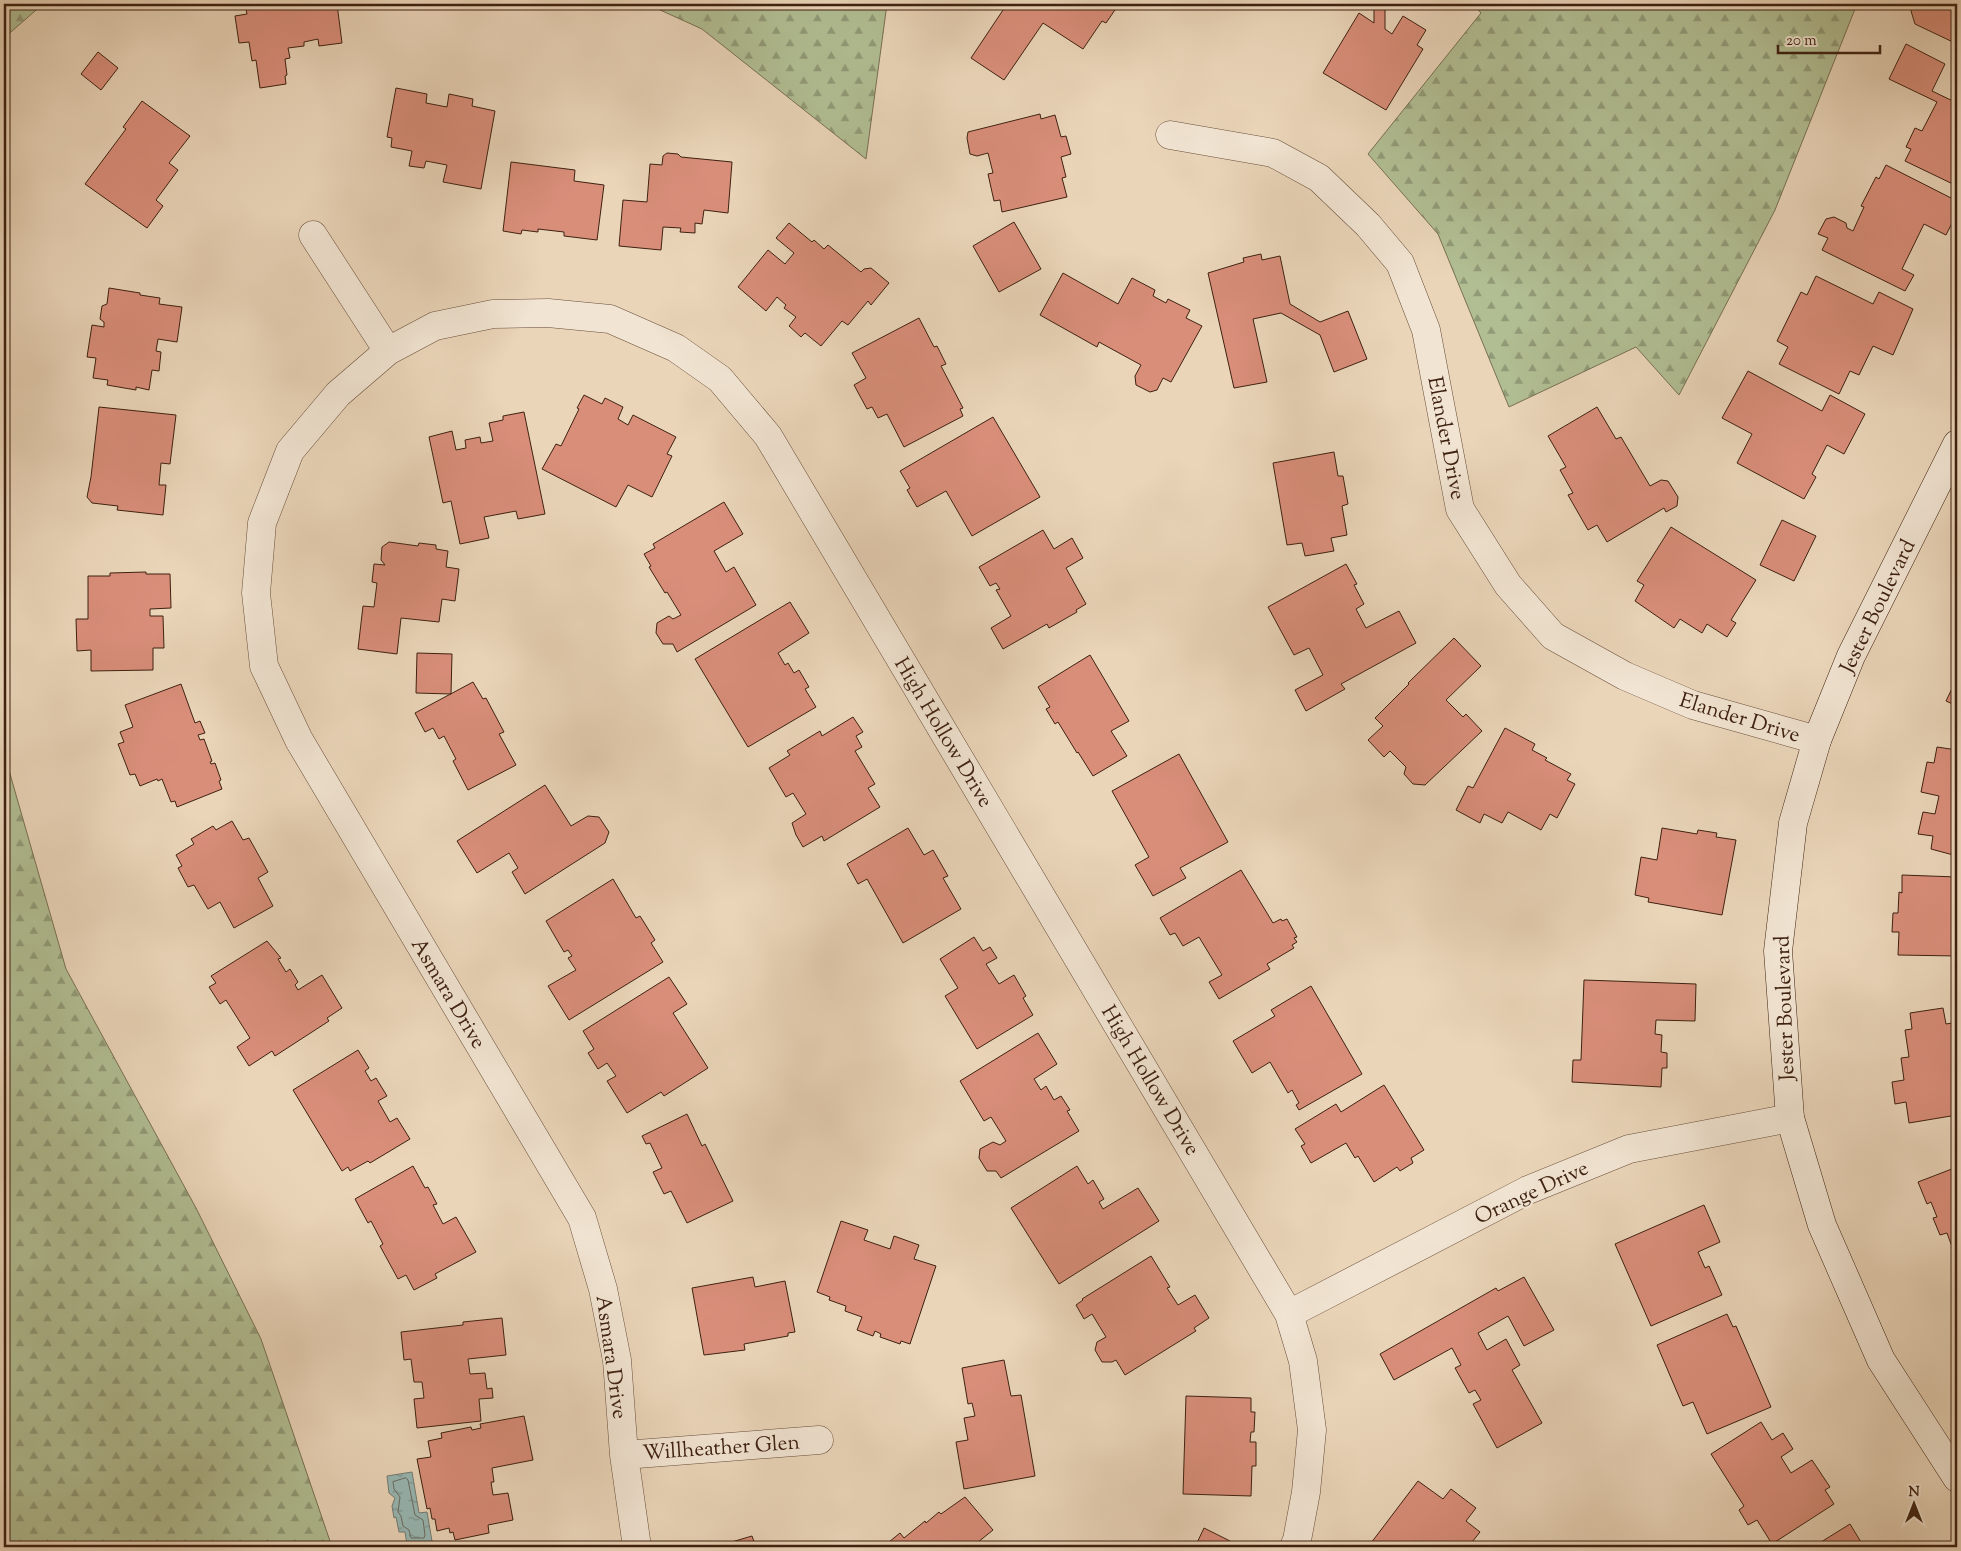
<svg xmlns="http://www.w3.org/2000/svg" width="1961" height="1551" font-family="'Sorts Mill Goudy',serif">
  <defs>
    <pattern id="forest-firs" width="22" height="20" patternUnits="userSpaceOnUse" patternTransform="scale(1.25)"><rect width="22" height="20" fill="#b1be93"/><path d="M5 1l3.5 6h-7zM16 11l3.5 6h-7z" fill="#919a77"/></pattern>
    <pattern id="water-ripples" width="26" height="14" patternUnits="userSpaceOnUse" patternTransform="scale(1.25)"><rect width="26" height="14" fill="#98b8b4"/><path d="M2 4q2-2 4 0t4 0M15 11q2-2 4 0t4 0" fill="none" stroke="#7d9591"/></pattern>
  </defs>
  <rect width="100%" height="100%" fill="#ead5b9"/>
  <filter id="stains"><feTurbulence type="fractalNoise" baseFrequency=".004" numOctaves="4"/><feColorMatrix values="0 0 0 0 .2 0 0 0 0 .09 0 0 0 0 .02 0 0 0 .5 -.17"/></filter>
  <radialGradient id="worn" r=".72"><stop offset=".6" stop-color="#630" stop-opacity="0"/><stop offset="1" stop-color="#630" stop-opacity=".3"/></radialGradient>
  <path fill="url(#forest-firs)" stroke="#787052" d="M4,4H43L4,38Z
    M647,4H887L866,159L702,29Z
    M1473,4H1857L1775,210L1679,395L1636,347L1509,407L1438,234L1368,154L1481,13Z
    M4,753L66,969L196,1208L261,1339L332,1547H4Z"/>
  <path fill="url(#water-ripples)" stroke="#747c72" d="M412,1472L419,1513L427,1512L432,1541L407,1545L405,1532H399L396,1517L394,1518L392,1506L395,1498L389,1493L387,1476Z"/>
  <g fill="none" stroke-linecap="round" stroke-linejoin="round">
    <path stroke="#6b6c62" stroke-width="1" d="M406,1478L408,1480L415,1515L423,1520L425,1535L424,1538H411L409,1530L403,1526L401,1516L398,1512L400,1497L394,1489L393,1482Z"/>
  </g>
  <path fill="#d98e7a" stroke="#3e2110" d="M245,4H337L342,43L319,46L318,39L304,42V46L288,48L290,58L285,59L287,75L285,76L286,84L260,88L256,60L252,61L249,42L239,43L235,16L247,14Z
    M1007,4H1033L1040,8L1043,4H1119L1106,23L1102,21L1083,49L1043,23L1004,80L971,58Z
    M1374,4H1385V29L1392,34L1403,16L1426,30L1417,45L1423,49L1386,110L1323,73L1359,13L1374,23Z
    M1914,4H1957V44L1915,24L1911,11Z
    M1906,44L1945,64L1932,91L1957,103V186L1905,161L1911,149L1906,147L1915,128L1922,131L1937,102L1889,79Z
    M98,52L118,68L101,90L81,74Z
    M396,88L427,94L426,103L447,107L449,94L473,99L472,106L495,111L481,189L443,182L447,165L426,161L424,168L409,166L412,151L391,147L392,138L387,137Z
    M142,101L190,136L169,163L178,170L156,200L163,206L147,228L85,184L126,129L123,127Z
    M1040,114L1041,119L1055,115L1061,137L1066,136L1071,154L1061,157L1066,177L1062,178L1067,197L1002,212L1000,200L994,201L988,174L993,173L988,153L977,156L970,154L967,138L968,132Z
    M667,153L678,154L681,157L732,162L728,213L704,210L702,224L695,223V233L680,232L681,228L663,227L661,250L619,246L623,200L647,202L650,164L662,165L663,156Z
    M511,162L575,170L574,181L604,185L597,240L564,236V232L538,229V232L522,230L521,234L503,231Z
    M1886,165L1957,201V213L1946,235L1924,224L1902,269L1914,275L1905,291L1822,250L1828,238L1818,234L1826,219L1834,217L1846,223L1847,228L1853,231L1864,207L1861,206L1876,177L1879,179Z
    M1014,222L1041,269L999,292L973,246Z
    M789,223L812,242L814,240L824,249L828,245L861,272L864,269L871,268L889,283L871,305L868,301L848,325L842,321L821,346L805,333L801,337L789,326L796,317L784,308L786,305L777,297L766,311L738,287L768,250L785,264L794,253L776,238Z
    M1261,254L1262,260L1280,256L1290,304L1320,322L1348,311L1367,359L1334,372L1320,335L1281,313L1253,319L1267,382L1234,388L1208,273L1244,262L1243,258Z
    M1063,273L1118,304L1132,278L1155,290L1153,296L1166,303L1168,299L1190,310L1186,318L1202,326L1171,382L1163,378L1157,390L1150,392L1136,385L1135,376L1141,365L1099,342L1097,347L1040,315Z
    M1816,276L1873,304L1879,292L1913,309L1893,355L1873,346L1859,375L1850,371L1839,394L1779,364L1788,347L1777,341L1801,292L1807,295Z
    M109,288L140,293V295L160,298L159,304L182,307L177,342L158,339L156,351L161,352L159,371L152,370L149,390L136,387V390L107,385L108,380L93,378L96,358L87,357L92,325L104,327V322L100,319L102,306L107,304Z
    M919,318L934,347L937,346L946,364L941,366L963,408L960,409L963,416L904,447L887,414L878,418L872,407L867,409L854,385L866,378L852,353Z
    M1748,371L1822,411L1830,395L1865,414L1844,454L1827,445L1812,474L1816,477L1804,499L1737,463L1752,434L1722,418Z
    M584,395L602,404L605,398L623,407L618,419L628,425L633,415L676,437L667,454L672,456L652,497L628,485L616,507L542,469L556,444L561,446L579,409L577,408Z
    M99,407L176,415L170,464L161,463L159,485H166L163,515L117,510L118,506L92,503L87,497L91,477Z
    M1597,407L1616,439L1621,437L1650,486L1661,480L1668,481L1678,497L1677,506L1666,512L1664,508L1607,542L1597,525L1588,530L1568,495L1573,493L1560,470L1566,467L1548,436Z
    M524,412L545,514L518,519L516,511L484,517L489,538L460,544L451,501L443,503L429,437L452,431L456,450L466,448L465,440L480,437L481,443L493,441L489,423L503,420V416Z
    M993,417L1040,497L972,536L946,491L917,507L907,490L910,488L900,471Z
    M1334,452L1338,476H1343L1348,504L1342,506L1347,535L1331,538L1334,551L1305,556L1302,543L1287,545L1273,463Z
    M724,502L743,534L714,551L726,572L734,567L756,605L677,652L673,644H663L656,633L657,623L669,616L673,619L681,615L667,592L665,593L649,567L651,566L644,554L655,548L653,544Z
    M1782,520L1816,536L1794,581L1760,565Z
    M1671,527L1756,580L1731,620L1736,623L1727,637L1707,624L1702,633L1680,619L1674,628L1635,601L1644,585L1637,581Z
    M1043,530L1054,549L1072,538L1083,558L1066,568L1086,604L1076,610L1077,612L1049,628L1047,624L1003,649L991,628L1011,616L996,590L1000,589L996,583L990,586L979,567Z
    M389,542L418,546L419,543L436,545V549L448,551L446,567L459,569L455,601L442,599L439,622L401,618L397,654L358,649L363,606L374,607L377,583L372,582L374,564L385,565L381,560L382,547Z
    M1346,564L1357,584L1354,585L1364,604L1356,609L1366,628L1399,611L1416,643L1341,684L1345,689L1306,711L1295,690L1323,675L1309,648L1294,655L1268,607Z
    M146,572V574H170L171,608L150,609V616H163L164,648H153V670L91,671V650L77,651L76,619H88V576H110V573Z
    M790,602L809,633L778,653L785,665L788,663L794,673L799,670L809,687L805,689L816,707L748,747L695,659Z
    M1454,638L1481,666L1446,700L1463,717L1466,714L1482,731L1425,785L1413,784L1404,774L1406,767L1390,751L1384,757L1368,740L1383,726L1375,718L1409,684L1408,683Z
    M417,653L452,654L451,694L416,693Z
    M1090,655L1129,721L1111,731L1127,756L1093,776L1078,752L1077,753L1058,722L1055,724L1046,709L1050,707L1038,687Z
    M1957,678V706L1946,701Z
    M473,682L483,699L486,698L504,732L499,734L516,765L468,790L453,761L456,759L444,736L439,739L433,728L425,732L415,713Z
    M181,684L195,723L200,721L205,733L198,735L200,740L204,739L212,761L210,762L211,764L215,763L221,780L219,781L222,789L177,807L175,801L171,802L162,779L158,781L157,779L140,786L135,774L130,775L118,744L124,742L120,732L133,727L125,705Z
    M853,717L863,732L856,736L862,747L855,751L875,784L868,788L880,807L824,841L822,836L803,847L796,835L792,823L806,814L793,793L786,797L769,768L790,755L787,751L820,731L822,736Z
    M1505,728L1535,744L1532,750L1547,758L1545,760L1571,774L1567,780L1575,784L1557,818L1550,814L1541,830L1508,812L1502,823L1484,814L1480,823L1456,810L1468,786L1473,788Z
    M1937,747L1957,750V856L1931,849L1933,836L1918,834L1923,812L1935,814L1939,796L1921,792L1927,762L1934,763Z
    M1179,754L1228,842L1180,868L1186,878L1153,896L1135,865L1149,857L1112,791Z
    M545,785L571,826L588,816L599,817L609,832L605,843L525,894L512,872L518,868L509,853L477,873L457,841Z
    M232,821L243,840L249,838L268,872L258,878L273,906L234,928L220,902L208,909L194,885L188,887L178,868L182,866L176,855L194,844L191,839L213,826L216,830Z
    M908,828L924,855L933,850L948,876L943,878L961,909L903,943L867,879L858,884L847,864Z
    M1662,828L1697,834L1698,830L1717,833L1716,837L1736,840L1722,915L1648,902L1649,898L1635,895L1641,857L1657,860Z
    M1241,870L1273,923L1281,919L1282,921L1287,919L1297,937L1294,938L1297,942L1292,945L1294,948L1267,964L1270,969L1219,999L1209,982L1222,975L1199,937L1183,946L1175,933L1170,935L1160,918Z
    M1902,875L1957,877V956L1898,955L1899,932H1892L1893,913H1898L1899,892L1902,893Z
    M613,879L636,918L640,916L655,940L651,943L663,962L569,1020L548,986L576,970L568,958L572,956L568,950L564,952L546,921Z
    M974,937L983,951L990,947L997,958L986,964L999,984L1014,975L1026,996L1023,998L1033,1015L977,1049L945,996L958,988L940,959Z
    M267,941L281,958L278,959L286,972L290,969L298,982L295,985L298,990L322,975L342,1008L327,1018L329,1021L275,1056L272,1051L249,1066L237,1047L250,1038L226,1000L220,1004L209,987L216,983L211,976Z
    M669,977L687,1004L673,1013L708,1068L664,1096L661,1092L627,1113L607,1081L616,1076L607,1063L598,1069L588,1053L594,1049L583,1031Z
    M1584,980L1696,984L1695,1021L1656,1020L1655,1034L1662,1035L1661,1052L1667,1053V1068H1662L1661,1087L1572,1082L1573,1060H1581Z
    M1311,986L1362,1074L1299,1110L1296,1105L1299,1103L1292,1090L1288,1093L1270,1062L1252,1073L1233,1041L1275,1016L1271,1010Z
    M1943,1008L1946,1024L1952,1023L1957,1050V1078L1953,1079L1957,1115L1909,1123L1906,1102L1895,1104L1892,1082L1904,1080L1901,1058L1909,1057L1905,1030L1912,1029L1910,1013Z
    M1038,1033L1057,1064L1034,1079L1041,1090L1046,1086L1054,1100L1061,1096L1070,1110L1067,1111L1079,1131L1001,1178L996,1171H987L979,1158L980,1149L993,1142L1000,1145L1006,1141L991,1117L984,1121L960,1081Z
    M358,1050L369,1068L365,1071L371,1081L376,1078L387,1096L378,1101L390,1122L397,1118L410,1139L370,1163L368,1161L350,1171L348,1167L342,1171L293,1090Z
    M1384,1085L1424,1150L1411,1158L1413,1163L1400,1171L1397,1167L1374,1182L1358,1156L1355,1158L1346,1143L1311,1163L1301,1146L1305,1144L1295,1129L1336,1104L1341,1112Z
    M687,1114L702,1146L705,1144L733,1201L687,1223L671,1191L664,1194L653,1172L662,1168L650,1143L646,1144L642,1136Z
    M413,1166L425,1188L428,1187L437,1204L433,1205L443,1224L456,1217L476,1252L435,1274L437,1278L414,1290L406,1275L398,1279L380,1246L383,1244L371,1221L368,1223L355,1199Z
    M1077,1166L1088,1184L1093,1180L1104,1199L1099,1202L1103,1209L1138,1188L1159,1221L1059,1284L1011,1208Z
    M1957,1167V1254L1955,1255L1947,1233L1940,1235L1933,1218L1937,1217L1931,1202L1927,1204L1918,1182Z
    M1704,1205L1720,1242L1698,1252L1705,1268L1709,1266L1722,1295L1651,1326L1615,1244Z
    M841,1221L868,1230L864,1240L890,1249L894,1236L919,1245L914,1259L936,1266L910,1344L901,1341L900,1344L880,1337L881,1334L875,1331L873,1336L857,1330L862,1317L845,1311L846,1306L829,1300L830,1297L817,1292Z
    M1151,1256L1170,1287L1167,1288L1178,1305L1195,1295L1209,1318L1194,1328L1196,1331L1125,1375L1116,1360L1112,1362H1102L1095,1350L1097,1342L1106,1337L1092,1314L1084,1319L1076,1305L1083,1300L1082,1299Z
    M753,1277L755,1287L785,1281L795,1332L788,1333V1336L744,1344L745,1350L704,1355L692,1288Z
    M1524,1277L1554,1330L1524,1346L1508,1316L1478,1333L1487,1350L1506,1339L1520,1365L1512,1370L1542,1423L1497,1448L1473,1404L1481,1400L1475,1390L1469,1393L1455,1368L1461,1365L1452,1348L1394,1380L1380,1354L1496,1288L1498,1291Z
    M1727,1314L1733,1327L1736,1326L1771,1407L1707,1434L1693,1402L1683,1406L1657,1345Z
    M502,1318L506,1355L468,1359L470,1374L485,1373L487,1389L492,1388L493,1398L479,1399L481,1421L417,1428L414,1399L424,1398L422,1382H414L411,1359L404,1360L401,1332L463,1325V1322Z
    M1004,1360L1011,1396L1021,1395L1035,1476L964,1489L956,1442L968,1440L964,1418L975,1416L972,1403L968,1404L962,1368Z
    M1186,1396L1251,1398V1412H1255L1254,1432H1251L1250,1442H1256V1466H1252L1251,1496L1183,1494Z
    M524,1416L533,1460L492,1468L494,1482H491L493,1495L508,1493L513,1520L488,1525L489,1533L455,1540L453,1532L450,1533L449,1528L437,1531L435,1519H432L430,1508L427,1509L417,1459L431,1457L428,1441L442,1438L441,1433L471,1427L472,1430L481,1428L480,1424Z
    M1761,1422L1772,1440L1783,1433L1793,1449L1781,1457L1791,1473L1812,1460L1830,1487L1825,1490L1834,1504L1772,1544L1757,1520L1748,1525L1739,1510L1744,1506L1711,1454Z
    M1418,1481L1443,1499L1451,1489L1476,1508L1466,1521L1480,1532L1468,1547H1368Z
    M965,1497L993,1530L972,1547H889L892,1545L889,1542L900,1533L904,1538L925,1521L926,1523L939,1512L941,1514Z
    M1850,1524L1864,1547H1813Z
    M1204,1528L1230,1541L1226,1547H1195Z
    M752,1536L756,1547H718V1546Z"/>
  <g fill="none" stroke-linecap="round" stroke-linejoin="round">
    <defs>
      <path id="street" d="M1170,135L1273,153L1319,178L1368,225L1400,263L1426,330L1460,509L1508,585L1553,636L1625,676L1693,705L1817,740
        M313,235L388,351
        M1289,1314L1528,1190L1629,1149L1790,1118
        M624,1455L819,1440
        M637,1547L624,1455L617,1360L603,1289L582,1218L299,740L264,666L256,593L262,523L290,451L338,394L388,351L435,326L493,314L548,313L610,319L676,348L720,379L768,436L1289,1314L1303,1361L1312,1430L1306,1492L1297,1540L1294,1547"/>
      <path id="secondary" d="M1957,444L1851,656L1817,740L1793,823L1778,951L1790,1118L1822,1225L1881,1360L1957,1478"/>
    </defs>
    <use href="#street" stroke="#694e3a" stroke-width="29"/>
    <use href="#secondary" stroke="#3e2110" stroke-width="29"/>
    <use href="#street" stroke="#f1e4d2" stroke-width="28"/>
    <use href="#secondary" stroke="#f1e4d2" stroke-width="28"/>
  </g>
  <g text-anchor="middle" stroke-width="4.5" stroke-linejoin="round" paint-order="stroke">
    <g font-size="21" fill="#3e2110" stroke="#f1e4d2">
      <text transform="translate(1447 438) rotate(79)" y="7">Elander Drive</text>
      <text transform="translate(1877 606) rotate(-64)" y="7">Jester Boulevard</text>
      <text transform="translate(1740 717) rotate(17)" y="7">Elander Drive</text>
      <text transform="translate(944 732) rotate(59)" y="7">High Hollow Drive</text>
      <text transform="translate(449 993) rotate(59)" y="7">Asmara Drive</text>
      <text transform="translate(1784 1008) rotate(-92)" y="7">Jester Boulevard</text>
      <text transform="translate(1151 1080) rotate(59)" y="7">High Hollow Drive</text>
      <text transform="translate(1531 1192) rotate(-25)" y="7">Orange Drive</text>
      <text transform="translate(612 1357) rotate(82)" y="7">Asmara Drive</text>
      <text transform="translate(721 1447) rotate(-4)" y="7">Willheather Glen</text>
    </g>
  </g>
  <rect width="1961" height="1551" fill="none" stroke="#ead5b9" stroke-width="20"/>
  <rect x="5" y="5" width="1951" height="1541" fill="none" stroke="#3e2110" stroke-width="2.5"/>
  <rect x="10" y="10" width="1941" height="1531" fill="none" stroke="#3e2110"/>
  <g transform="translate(1914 1504)" stroke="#f1e4d2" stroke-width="4" paint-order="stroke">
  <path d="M0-4L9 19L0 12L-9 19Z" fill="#3e2110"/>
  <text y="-8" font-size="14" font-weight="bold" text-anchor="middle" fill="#3e2110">N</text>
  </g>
  <path d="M1778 45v8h102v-8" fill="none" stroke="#3e2110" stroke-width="2.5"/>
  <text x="1786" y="45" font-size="15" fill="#3e2110" stroke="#f1e4d2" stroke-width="4" paint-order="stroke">20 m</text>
  <rect width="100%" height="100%" filter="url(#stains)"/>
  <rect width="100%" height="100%" fill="url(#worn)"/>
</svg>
